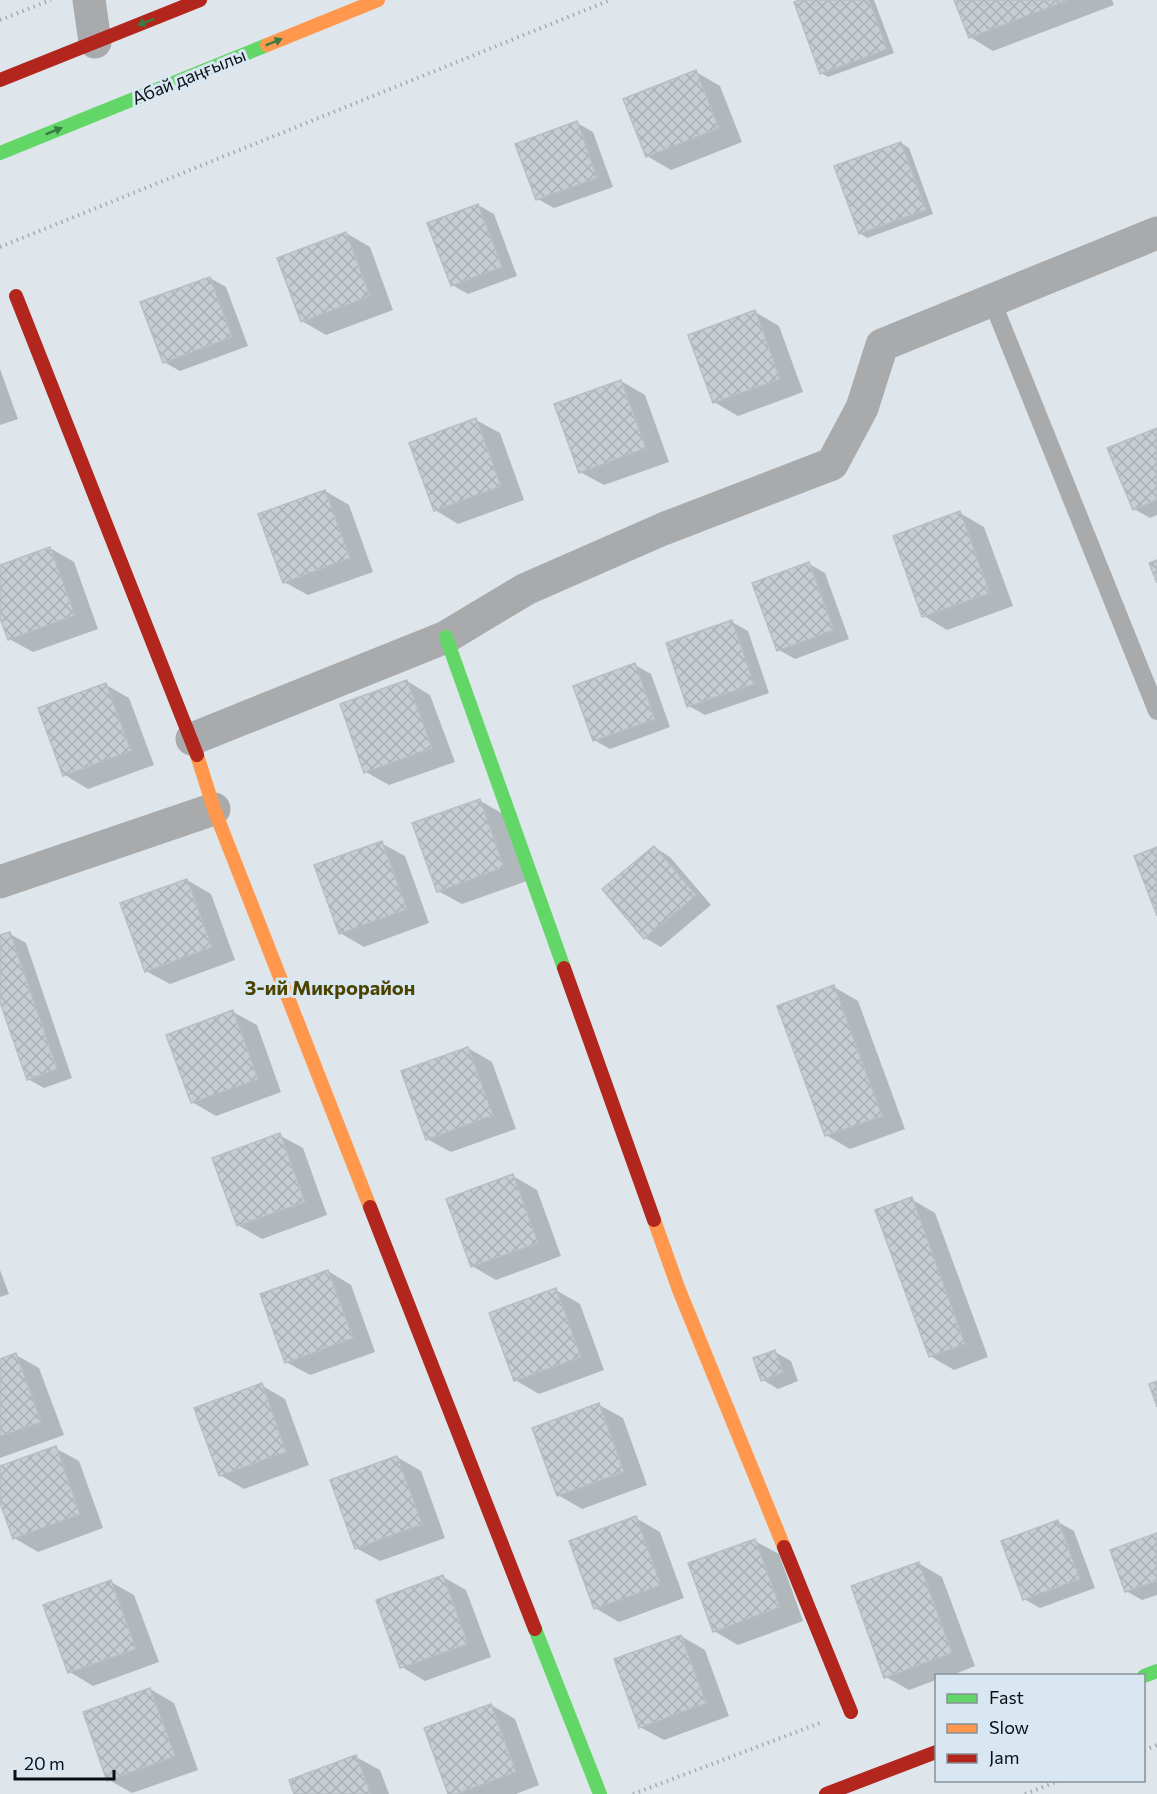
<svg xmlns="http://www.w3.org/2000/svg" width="1157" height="1794" font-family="Commissioner,sans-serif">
  <defs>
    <pattern id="building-cross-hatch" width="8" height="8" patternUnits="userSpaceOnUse" patternTransform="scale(1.5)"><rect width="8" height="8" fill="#c7ced3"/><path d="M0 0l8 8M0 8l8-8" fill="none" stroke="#aab0b4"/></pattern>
  </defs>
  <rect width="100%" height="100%" fill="#dee6ec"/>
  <path fill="#0003" d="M805,0H874L894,53L828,77L821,73Z
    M956,0H1112L1114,5L993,51L970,37Z
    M696,72L720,86L742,142L671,170L647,156Z
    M577,123L593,132L613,187L554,208L538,199Z
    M901,143L909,148L933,214L867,238L860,233Z
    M478,205L494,214L517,276L468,294L452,285Z
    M346,233L370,247L393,310L326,335L302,321Z
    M210,278L226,287L248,346L180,371L164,362Z
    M755,312L779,326L803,392L738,416L714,402Z
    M0,369L18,419L0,425Z
    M621,381L645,395L669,462L604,485L580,472Z
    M476,420L500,433L524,500L458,524L435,510Z
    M1157,430V515L1150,518L1134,509Z
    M325,491L349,505L373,572L308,595L284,582Z
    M960,513L984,527L1013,606L947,630L924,616Z
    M50,548L74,562L98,629L33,652L9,639L0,614V567Z
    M809,564L825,573L849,639L795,659L779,650Z
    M732,622L748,631L769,693L705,715L689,706Z
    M635,665L651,674L670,727L610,749L594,740Z
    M407,681L430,695L455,762L389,785L366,772Z
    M106,685L129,698L154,765L88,789L65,775Z
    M479,800L503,814L527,881L462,904L438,891Z
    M381,843L405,856L429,923L364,947L340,933Z
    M654,847L670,857L711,905L661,947L645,938Z
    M187,880L211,894L235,960L170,984L146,971Z
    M10,934L26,943L72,1078L44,1088L28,1079L0,997V937Z
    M834,987L858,1001L905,1129L850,1149L826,1135Z
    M233,1012L257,1025L281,1092L216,1116L192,1102Z
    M468,1048L492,1062L516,1129L451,1152L427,1139Z
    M279,1135L303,1148L327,1215L262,1239L238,1225Z
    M513,1176L537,1190L561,1256L496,1280L472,1266Z
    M911,1199L935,1213L988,1357L954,1370L930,1356Z
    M0,1270L9,1294L0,1297Z
    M328,1271L351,1285L375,1352L310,1375L286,1362Z
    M556,1290L580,1304L604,1370L539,1394L515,1380Z
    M775,1352L791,1361L798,1381L778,1389L763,1380Z
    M16,1355L39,1368L64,1435L0,1458V1360Z
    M261,1385L285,1399L309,1465L244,1489L220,1475Z
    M599,1405L623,1418L647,1485L582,1509L558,1495Z
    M55,1448L79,1461L103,1528L38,1552L14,1538L0,1499V1468Z
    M397,1457L421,1471L445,1538L380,1561L356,1548Z
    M636,1518L660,1532L684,1598L619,1622L595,1608Z
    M1058,1522L1074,1531L1095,1588L1040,1608L1024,1599Z
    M1157,1534V1595L1142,1600L1126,1591Z
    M755,1541L779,1554L803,1621L738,1645L714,1631Z
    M918,1563L942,1577L975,1666L950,1676H936V1680L909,1690L886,1677Z
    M443,1577L466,1590L491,1657L425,1681L402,1667Z
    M111,1582L134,1595L159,1662L93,1686L70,1672Z
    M681,1636L705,1650L729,1716L664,1740L640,1727Z
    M150,1689L174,1703L198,1770L132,1793L109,1780Z
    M491,1705L515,1719L539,1785L516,1794H450Z
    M356,1757L380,1770L389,1794H296Z"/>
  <path fill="url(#building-cross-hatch)" stroke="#b8bec3" stroke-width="1.5" d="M800,0H869L887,49L820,74L794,2Z
    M954,0H1068L969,38Z
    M696,70L719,128L646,157L623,99Z
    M577,121L597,178L536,200L515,144Z
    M901,142L926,210L859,234L834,166Z
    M478,204L502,267L451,286L427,223Z
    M346,232L370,296L301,322L277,258Z
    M210,277L232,337L163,363L140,302Z
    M755,310L780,379L713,403L688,335Z
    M621,380L646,448L579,473L554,404Z
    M476,418L501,486L434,511L409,443Z
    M1157,428V500L1133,510L1107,448Z
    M325,490L350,558L283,583L258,514Z
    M960,511L990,593L922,617L893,536Z
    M50,547L75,615L8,640L0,618V565Z
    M1157,560V583L1149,563Z
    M809,562L834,630L777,651L752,583Z
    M732,620L754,684L687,707L666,643Z
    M635,663L655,719L593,741L573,686Z
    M407,680L432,748L364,773L340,704Z
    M106,683L131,751L63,776L38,708Z
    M480,799L504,867L437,892L412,823Z
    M382,841L407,909L339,934L314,865Z
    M654,846L696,895L644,939L602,889Z
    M1157,847V916L1134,856Z
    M187,879L212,947L145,972L120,903Z
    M10,932L57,1069L27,1080L0,1002V935Z
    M834,985L882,1116L825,1136L777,1006Z
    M233,1010L258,1079L191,1103L166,1035Z
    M468,1047L493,1115L426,1140L401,1071Z
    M280,1133L305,1202L237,1226L212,1158Z
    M513,1174L538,1243L471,1267L446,1199Z
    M912,1197L965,1344L929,1357L875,1210Z
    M328,1270L353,1338L285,1363L260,1294Z
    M556,1288L581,1357L514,1381L489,1313Z
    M775,1350L783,1372L761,1381L753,1358Z
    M16,1353L41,1422L0,1436V1359Z
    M1157,1381V1407L1149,1384Z
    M262,1383L286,1452L219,1476L194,1408Z
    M599,1403L624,1472L557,1496L532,1428Z
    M56,1446L80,1514L13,1539L0,1503V1466Z
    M397,1456L422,1524L355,1549L330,1480Z
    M636,1516L661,1585L594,1609L569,1541Z
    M1058,1520L1080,1579L1023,1600L1001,1541Z
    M1157,1533V1581L1125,1592L1110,1550Z
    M755,1539L780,1607L713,1632L688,1563Z
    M919,1562L952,1653L884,1678L851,1586Z
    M443,1575L468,1644L400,1668L376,1600Z
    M111,1580L136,1649L68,1673L43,1605Z
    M681,1635L706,1703L639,1728L614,1659Z
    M150,1688L175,1756L107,1781L83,1712Z
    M491,1704L516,1772L456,1794H448L424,1728Z
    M356,1755L371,1794H294L289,1780Z"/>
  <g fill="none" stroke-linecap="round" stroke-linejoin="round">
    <path stroke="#a8abae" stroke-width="4" stroke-dasharray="1.5 4.5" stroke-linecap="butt" d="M0,20L51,0
      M0,247L610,0
      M1144,1750L1157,1745
      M633,1794L820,1723
      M1025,1794L1061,1780"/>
    <path stroke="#a8aaab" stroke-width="18" d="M992,301L1157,711"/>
    <path stroke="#a8aaab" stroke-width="33" d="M89,0L95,42
      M192,739L446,637L526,589L663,529L832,464L862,408L882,345L1157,233
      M0,882L214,809"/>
    <path stroke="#63d668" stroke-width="14" d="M0,153L267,45
      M446,637L564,968
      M535,1629L600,1794
      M1144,1676L1157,1671"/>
    <path stroke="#ff974d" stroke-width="14" d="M267,45L378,0
      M197,755L214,809L370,1207
      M654,1220L679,1290L784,1547"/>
    <path stroke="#b3261e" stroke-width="14" d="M0,80L200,0
      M16,296L197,755
      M564,968L654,1220
      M370,1207L535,1629
      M784,1547L851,1712
      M826,1794L936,1752"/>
  </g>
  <defs><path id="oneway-solid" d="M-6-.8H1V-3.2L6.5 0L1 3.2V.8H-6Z" transform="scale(1.5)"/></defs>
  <g fill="#3b7c42">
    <use href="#oneway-solid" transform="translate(146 22) rotate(158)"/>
    <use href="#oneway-solid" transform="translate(274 42) rotate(-22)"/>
    <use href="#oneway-solid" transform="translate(54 131) rotate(-22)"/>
  </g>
  <g text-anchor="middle" stroke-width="6" stroke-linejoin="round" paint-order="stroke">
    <g font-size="18" fill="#0a0f13" stroke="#d8e7f2">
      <text transform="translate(189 77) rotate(-22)" y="6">Абай даңғылы</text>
    </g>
    <g font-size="20" font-weight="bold" fill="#4c4300" stroke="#d8e7f2">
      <text x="330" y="995">3-ий Микрорайон</text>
    </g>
  </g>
  <rect x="935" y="1674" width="210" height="108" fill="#d8e7f2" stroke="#869199" stroke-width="1.5"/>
  <rect x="947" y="1694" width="30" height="9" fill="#63d668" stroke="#869199" stroke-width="1.5"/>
  <text x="989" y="1704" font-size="18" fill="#0a0f13">Fast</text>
  <rect x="947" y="1724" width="30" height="9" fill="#ff974d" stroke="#869199" stroke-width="1.5"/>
  <text x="989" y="1734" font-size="18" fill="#0a0f13">Slow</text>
  <rect x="947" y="1754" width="30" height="9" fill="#b3261e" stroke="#869199" stroke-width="1.5"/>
  <text x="989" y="1764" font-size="18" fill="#0a0f13">Jam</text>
  <path d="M15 1770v9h99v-9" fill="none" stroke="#0a0f13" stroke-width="3"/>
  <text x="24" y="1770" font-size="18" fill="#0a0f13" stroke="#d8e7f2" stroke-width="4.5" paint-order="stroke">20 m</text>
</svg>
